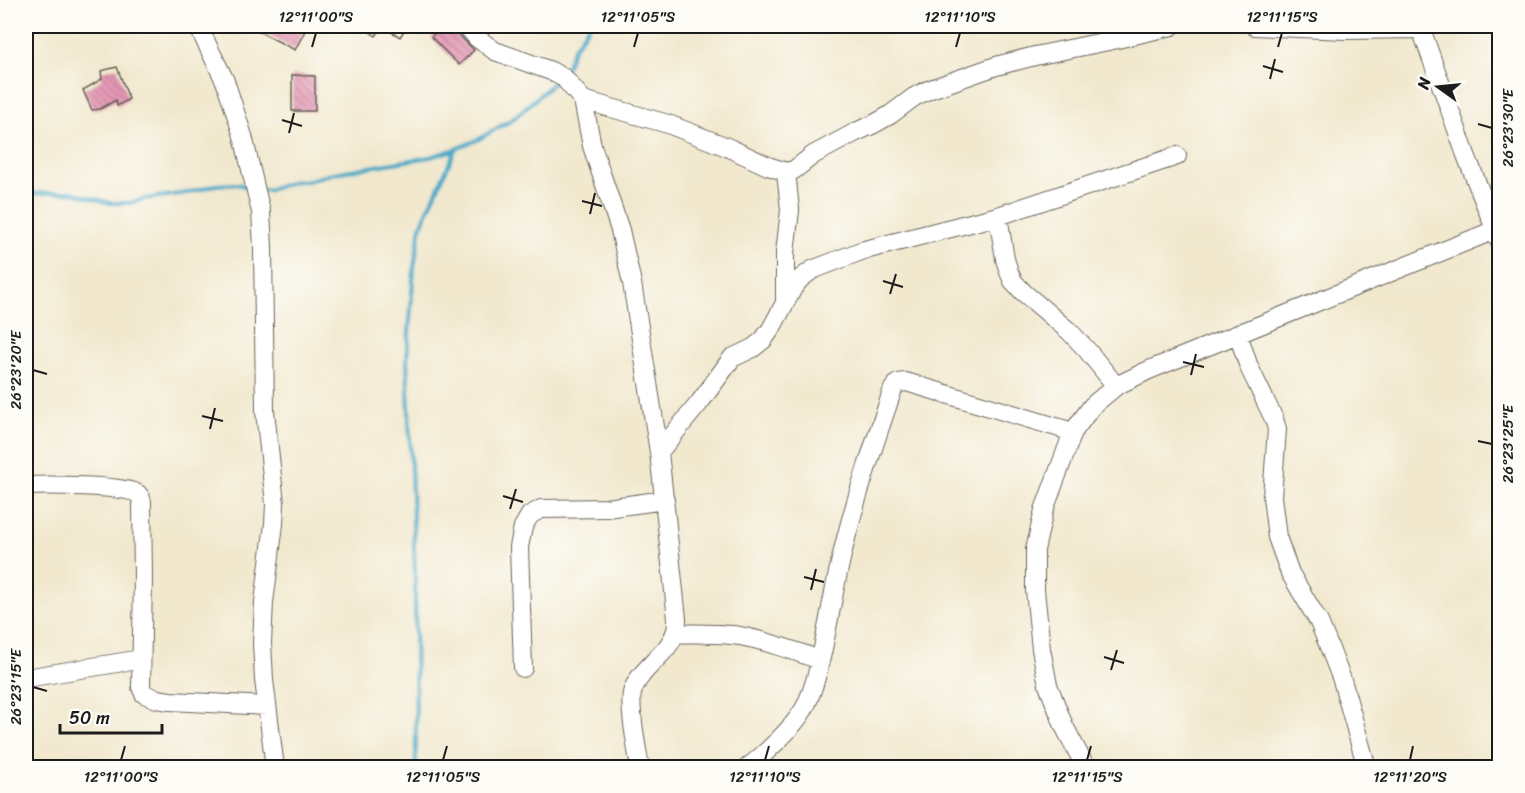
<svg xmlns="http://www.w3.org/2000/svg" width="1525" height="793" font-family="Sriracha,sans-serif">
  <defs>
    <pattern id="building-back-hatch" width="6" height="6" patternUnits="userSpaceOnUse" patternTransform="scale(1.5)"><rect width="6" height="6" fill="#e392b0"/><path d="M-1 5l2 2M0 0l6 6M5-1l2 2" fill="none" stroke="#b7768e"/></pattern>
  </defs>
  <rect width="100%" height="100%" fill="#fdfcf7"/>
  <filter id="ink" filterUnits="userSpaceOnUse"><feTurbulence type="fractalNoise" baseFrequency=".0167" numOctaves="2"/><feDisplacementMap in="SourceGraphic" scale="12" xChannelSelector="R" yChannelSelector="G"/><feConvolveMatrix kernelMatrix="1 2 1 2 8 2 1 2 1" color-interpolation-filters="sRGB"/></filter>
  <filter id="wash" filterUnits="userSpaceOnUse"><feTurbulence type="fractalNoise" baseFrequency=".008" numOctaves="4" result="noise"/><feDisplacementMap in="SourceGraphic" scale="24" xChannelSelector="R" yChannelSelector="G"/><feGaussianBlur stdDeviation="1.35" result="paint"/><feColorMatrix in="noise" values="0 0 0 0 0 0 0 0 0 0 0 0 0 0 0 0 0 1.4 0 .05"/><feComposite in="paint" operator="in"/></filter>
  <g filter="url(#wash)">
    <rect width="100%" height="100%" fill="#f1e8ce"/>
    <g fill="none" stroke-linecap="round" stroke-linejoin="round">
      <path stroke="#47a8c7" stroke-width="4" d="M562,72L566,68L573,49L589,26
        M262,190H268L296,181H307L334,173L430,157L453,150L477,140L513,119L557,80
        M26,194L71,192L110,203H129L145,199L187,193L216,185L237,184L249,187
        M416,768L415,574L407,359L414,267L421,226L456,148"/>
    </g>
    <g id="blocks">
      <path fill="url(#building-back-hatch)" d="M248,26H303L307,27L295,50Z
        M361,26H383L376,36Z
        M387,26H407L400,37L385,28Z
        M443,26H450L474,50L459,65L431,37Z
        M117,67L129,99L117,106L116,100L100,109L92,110L83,90L102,79L101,71Z
        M292,75L315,76V111H292Z"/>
    </g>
  </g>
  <g filter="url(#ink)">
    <use href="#blocks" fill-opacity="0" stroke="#67635a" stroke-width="1.5"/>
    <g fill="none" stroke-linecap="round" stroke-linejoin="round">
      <defs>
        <path id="minor" d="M198,26L225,81L243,136L261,212L263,247L265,411L275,504L274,524L264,602L262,643L264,680L275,768
          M467,26L477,38L495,51L551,71L564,78L583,100L592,146L620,230L632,283L659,452L677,619C677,623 677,629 675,633C668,655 638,669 632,693C629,709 637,749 640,768
          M1254,26L1346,30L1422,29
          M1420,26L1466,155L1500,242
          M583,100L668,124L727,147L768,166L786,172L794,170L813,155L856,132L874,124L890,115L914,97L928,90L996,66L1035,56L1113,40L1172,26
          M998,216L1005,259L1009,272L1013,281L1023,292L1070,332L1087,350L1116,386
          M785,301V253L790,210L786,172
          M1238,334L1249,367L1274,419L1277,429L1272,497L1277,537L1290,573L1319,622L1330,649L1342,680L1367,768
          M659,452L700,402L732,358L753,348L763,340L771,329L793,288L800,279L812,270L861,251L998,216L1177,156
          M26,486C43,485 127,485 138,494C141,497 141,498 142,502L143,577L141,687L144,694L157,699L170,701L267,706
          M675,633C697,634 719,633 740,636C768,641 794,651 820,660
          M523,668L519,547L523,527L530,515L541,509L606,508L665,500
          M26,678L141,659
          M26,766V768
          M747,768C764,755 793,728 804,709C813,692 818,672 822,653C828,625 833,596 839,568C852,507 873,448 893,389L898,383L906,382L1073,432
          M1086,768L1064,726L1048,685L1041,649L1035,590V550L1044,510L1073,432L1092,406L1116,386L1149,370L1500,228"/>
      </defs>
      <use href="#minor" stroke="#67635a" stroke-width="20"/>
      <use href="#minor" stroke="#fff" stroke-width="18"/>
    </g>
  </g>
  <path fill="none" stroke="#1c1c1c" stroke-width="2" d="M312,47L316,33M634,47L638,33M956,47L960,33M1278,47L1282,33M1263,66L1283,72M1270,79L1275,59M282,120L302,126M1478,124L1492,128M289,133L294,113M582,201L602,206M590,214L595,193M883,281L903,287M890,294L896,274M1183,362L1204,367M33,370L47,374M1191,375L1196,354M202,416L223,421M210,429L215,408M1478,441L1492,444M503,496L523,502M510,509L516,489M804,577L824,582M811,590L816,569M1104,657L1124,663M1111,670L1117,650M33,687L47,691M121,760L125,746M443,760L447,746M765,760L769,746M1087,760L1091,746M1410,760L1413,746"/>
  <rect width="1525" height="793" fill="none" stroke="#fdfcf7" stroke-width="66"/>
  <g transform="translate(1438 87) rotate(285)" stroke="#fdfcf7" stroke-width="4.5" paint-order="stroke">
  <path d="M0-4.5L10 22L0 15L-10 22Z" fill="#1c1c1c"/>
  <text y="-9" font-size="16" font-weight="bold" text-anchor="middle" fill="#1c1c1c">N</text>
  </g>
  <path d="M60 724v9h102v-9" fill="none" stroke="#1c1c1c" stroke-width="3"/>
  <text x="69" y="724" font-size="18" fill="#1c1c1c" stroke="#fdfcf7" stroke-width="4.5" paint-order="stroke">50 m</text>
  <rect x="33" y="33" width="1459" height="727" fill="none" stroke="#1c1c1c" stroke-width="2"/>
  <g font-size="15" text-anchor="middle" fill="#1c1c1c">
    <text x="316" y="22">12°11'00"S</text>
    <text x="638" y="22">12°11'05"S</text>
    <text x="960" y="22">12°11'10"S</text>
    <text x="1282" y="22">12°11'15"S</text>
    <text transform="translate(1508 128) rotate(-90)" y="5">26°23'30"E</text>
    <text transform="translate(16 370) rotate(-90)" y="5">26°23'20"E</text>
    <text transform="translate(1508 444) rotate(-90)" y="5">26°23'25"E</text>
    <text transform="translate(16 687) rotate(-90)" y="5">26°23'15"E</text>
    <text x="121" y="782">12°11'00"S</text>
    <text x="443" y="782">12°11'05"S</text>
    <text x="765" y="782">12°11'10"S</text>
    <text x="1087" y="782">12°11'15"S</text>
    <text x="1410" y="782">12°11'20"S</text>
  </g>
</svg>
